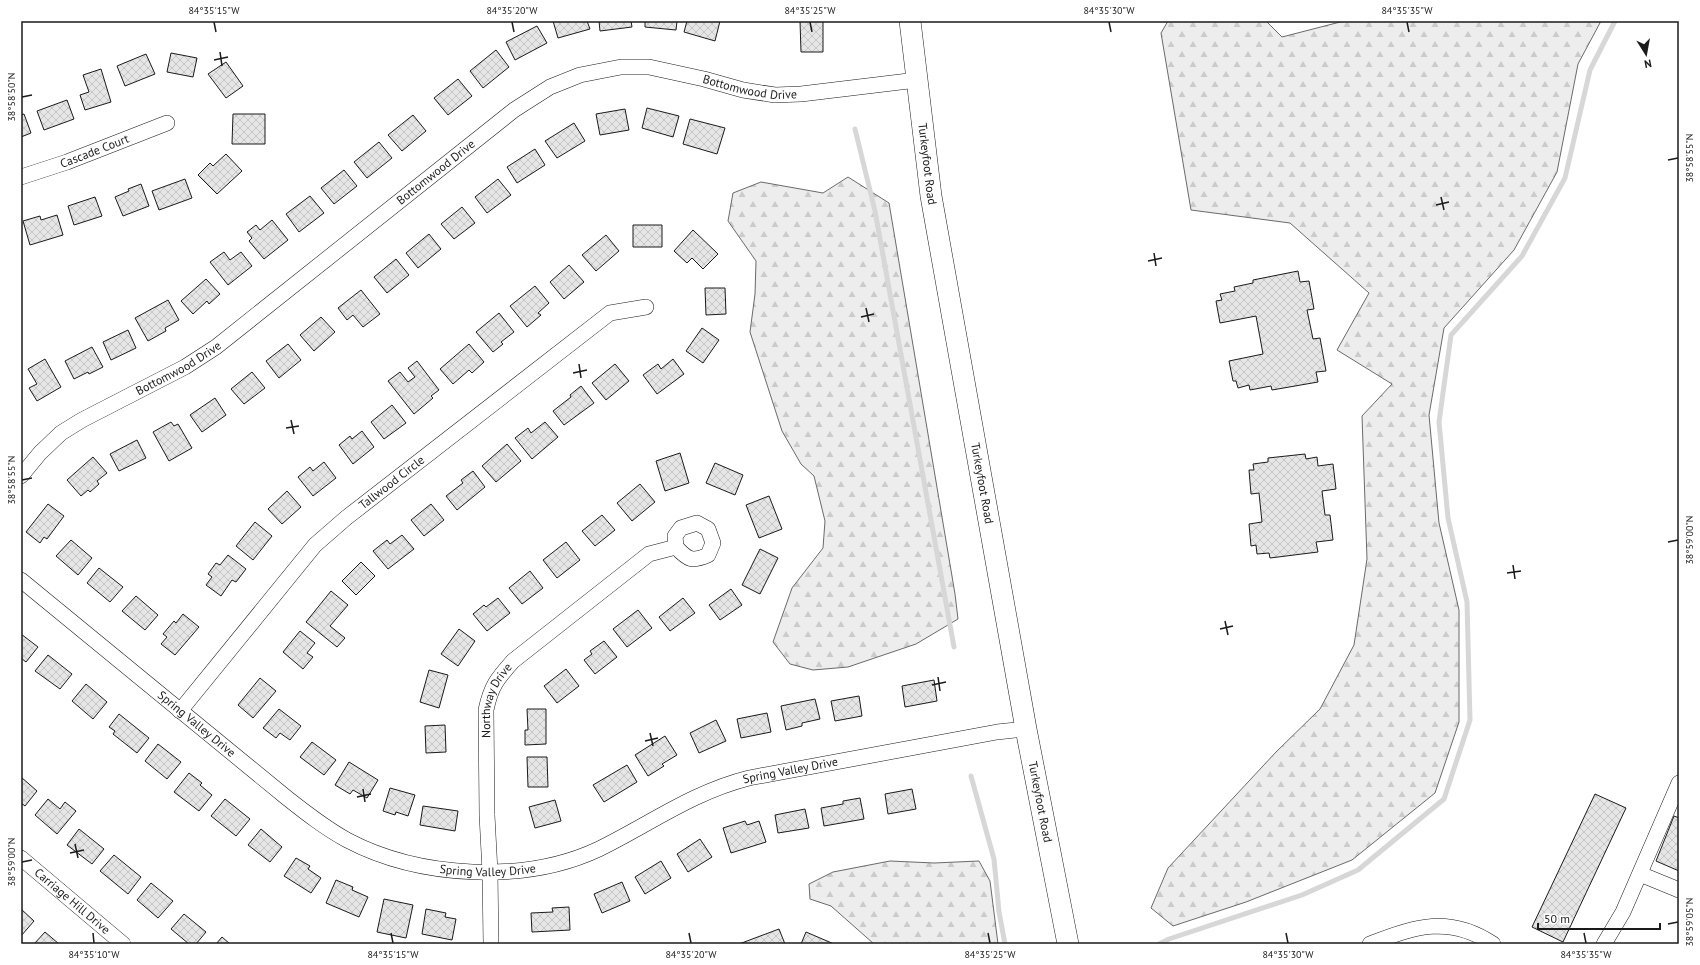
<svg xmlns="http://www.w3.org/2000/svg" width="1700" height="965" font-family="'PT Sans',sans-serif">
  <defs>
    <pattern id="forest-firs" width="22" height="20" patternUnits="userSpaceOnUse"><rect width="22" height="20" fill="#ededed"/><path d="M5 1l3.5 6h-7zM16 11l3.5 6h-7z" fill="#cbcbcb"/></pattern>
    <pattern id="building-cross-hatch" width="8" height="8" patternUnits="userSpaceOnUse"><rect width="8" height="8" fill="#e6e6e6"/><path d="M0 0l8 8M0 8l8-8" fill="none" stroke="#c5c5c5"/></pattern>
  </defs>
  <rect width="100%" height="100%" fill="#fff"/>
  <path fill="url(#forest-firs)" stroke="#6a6a6a" d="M1168,21H1266L1282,37L1344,21H1601L1578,64L1557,172L1514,250L1444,328L1429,415L1439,523L1459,610V722L1435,793L1352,860L1246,902L1173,926L1151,908L1168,868L1276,752L1320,709L1354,645L1367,559L1362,416L1392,384L1337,350L1369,293L1290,223L1191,210L1161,33Z
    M848,177L889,203L955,594L958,619L916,644L848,667L813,670L790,664L773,642L792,588L823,548L825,521L814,476L801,464L782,431L750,332L755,294L756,261L728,221L733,193L761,182L823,193Z
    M890,861L934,863L979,861L990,881L998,944H874L831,906L810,899L809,884L833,872Z"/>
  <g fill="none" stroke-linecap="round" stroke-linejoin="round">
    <path stroke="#d7d7d7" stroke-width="5" d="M855,129L875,211L954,647
      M971,776L994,859L999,912L1005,944
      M1159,944L1169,939L1302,895L1358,870L1444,799L1470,720L1467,602L1448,518L1439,422L1451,335L1522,256L1565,178L1590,70L1615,21"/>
  </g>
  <path fill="url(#building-cross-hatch)" stroke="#1a1a1a" d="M553,21H587L590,29L558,38Z
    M599,21H631L632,27L600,31Z
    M645,21H677L676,30L645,27Z
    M687,21H720L715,41L684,32Z
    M800,21H823V52H801Z
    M537,26L547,43L515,60L506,42Z
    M496,50L509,67L483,88L470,71Z
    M171,53L197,58L193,77L167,72Z
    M146,54L155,74L125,86L117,66Z
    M226,62L243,86L226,98L208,74Z
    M101,69L111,102L85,110L80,95L89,92L83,75Z
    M458,79L472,96L448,115L434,98Z
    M67,100L74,119L44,130L37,111Z
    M647,108L679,116L673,137L642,128Z
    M625,109L629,130L600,135L596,114Z
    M24,114L31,133L21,137V115Z
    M233,114H265V144H232Z
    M413,115L426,131L402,151L388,135Z
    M690,119L725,128L717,154L683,144Z
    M574,123L585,141L557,158L545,141Z
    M379,142L392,158L367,178L354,162Z
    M535,149L545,165L517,183L507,167Z
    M226,154L242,171L217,194L198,175L210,163L213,166Z
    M344,170L357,186L334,204L321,188Z
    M185,179L192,198L159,210L152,191Z
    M498,179L511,195L487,213L475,197Z
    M141,184L149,206L123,216L115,197L129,191L128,189Z
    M310,196L324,213L299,232L286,214Z
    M95,197L102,216L74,225L68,206Z
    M462,207L475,223L454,239L441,224Z
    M57,215L63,235L30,245L23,221L40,216L41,220Z
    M272,220L288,240L264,259L249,241L252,238L247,232L256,225L260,230Z
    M633,225H662V247H633Z
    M693,230L718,254L703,269L692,258L687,263L674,251Z
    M429,234L441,249L418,268L406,253Z
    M606,235L619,251L596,271L582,255Z
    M224,252L230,260L241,252L252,266L228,285L210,262Z
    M396,259L409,275L387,293L374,277Z
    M569,265L584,282L564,299L550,282Z
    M1298,271L1300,282L1309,281L1314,309L1307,310L1313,339L1320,338L1326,371L1316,372L1318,382L1272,390L1271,386L1250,390L1249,385L1238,388L1236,381H1233L1229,361L1263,354L1256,316L1220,323L1216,301L1222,300L1220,294L1235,291L1234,287L1253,283V280Z
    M206,279L220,294L209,304L207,301L193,314L181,301Z
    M535,286L549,303L538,313L541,315L527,327L510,306Z
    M705,288H725L726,314L706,315Z
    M361,290L380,314L363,327L353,315L347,320L338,308Z
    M168,300L179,320L165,328L166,331L148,341L135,318Z
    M499,313L514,332L501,342L503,344L493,352L476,332Z
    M321,317L335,332L314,351L300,335Z
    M702,328L719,340L703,363L686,351Z
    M128,330L136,348L111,360L103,342Z
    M288,344L301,360L279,378L266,361Z
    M469,344L484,362L472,373L469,370L453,384L440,369Z
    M92,347L103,367L89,374L88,372L74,379L65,361Z
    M45,359L61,387L37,401L29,388L37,384L28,369Z
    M673,359L684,374L657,394L643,375L658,364L661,369Z
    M417,361L439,390L431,396L433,398L414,414L388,381L400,372L408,382L415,377L408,368Z
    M615,364L629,381L606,400L592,383Z
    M252,372L265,388L244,404L231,389Z
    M581,386L594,403L564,425L553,411L571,397L570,395Z
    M215,398L226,415L202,432L190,415Z
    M392,405L406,423L384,439L371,422Z
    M171,422L174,426L178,424L192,448L169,461L153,432Z
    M545,422L558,437L532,459L515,438L528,428L531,433Z
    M362,431L374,447L353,464L339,445L350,436L352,439Z
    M137,440L146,458L119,471L110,454Z
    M507,444L521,461L496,482L482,466Z
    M680,453L689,483L665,491L656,461Z
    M1305,454L1306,459L1317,457L1318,466L1333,464L1336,489L1322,491L1325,515H1330L1333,540L1316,542L1318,552L1270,558L1269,553L1257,554L1256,545L1251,546L1249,524L1262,522L1259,493L1251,494L1249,470H1254L1253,464L1268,462V458Z
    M93,457L107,473L97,481L99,484L90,492L88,490L81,496L67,480Z
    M324,462L336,478L313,496L298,477L310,467L313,471Z
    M715,463L743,475L735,495L706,483Z
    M473,471L485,487L457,510L446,496L463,483L461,480Z
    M640,484L655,502L632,521L617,503Z
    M287,491L301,507L282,524L268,509Z
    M769,496L782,529L759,538L746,505Z
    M48,504L64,516L47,539L44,537L40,543L26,532Z
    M431,504L444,520L424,536L411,520Z
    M602,515L615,530L595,546L582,531Z
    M255,522L272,536L253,560L236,546Z
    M402,535L414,549L388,569L373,551L387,540L390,544Z
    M71,540L92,558L78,575L56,556Z
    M566,542L580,560L557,578L543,560Z
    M760,549L778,558L760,594L742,585Z
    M228,555L246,569L236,582L232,580L221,596L206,585L212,577L208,574L216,563L220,565Z
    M361,562L375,576L356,595L342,581Z
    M99,568L123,587L110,602L87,583Z
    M530,571L543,588L522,604L509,588Z
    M731,589L742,605L720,620L709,605Z
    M331,591L348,605L330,626L345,638L337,647L306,622Z
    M136,596L158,615L145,630L122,611Z
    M498,598L510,613L487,631L473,614L484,605L486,607Z
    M683,598L695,613L670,631L659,617Z
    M638,610L652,628L627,647L613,629Z
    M183,614L199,627L175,655L161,644L167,637L163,634L174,621L176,623Z
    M459,629L475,641L458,666L441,654Z
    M300,631L315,643L307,653L313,657L303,669L283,652Z
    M21,634L38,647L26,662L21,658Z
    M604,641L617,657L595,674L584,660L592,654L590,651Z
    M48,655L72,674L60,689L35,671Z
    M566,669L579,686L557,703L544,686Z
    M429,670L448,675L439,708L420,702Z
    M260,678L276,691L253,718L238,705Z
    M934,680L937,701L905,707L902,686Z
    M86,684L107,702L93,719L72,701Z
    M859,696L862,716L835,721L831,701Z
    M815,699L820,719L802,723V726L786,730L781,706Z
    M279,709L301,726L290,740L280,733L276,738L263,728Z
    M527,709H546V744L525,745V730H528Z
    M767,713L771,732L741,738L737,719Z
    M119,714L149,738L137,753L113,734L115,731L109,727Z
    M716,720L726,741L699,753L690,733Z
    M445,725L446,752L426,753L425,726Z
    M665,736L677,755L662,764L664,766L648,776L635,755Z
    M312,742L336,760L324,775L300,757Z
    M158,744L181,762L167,779L145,761Z
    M527,757H547L548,787H528Z
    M349,762L378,780L367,798L353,790L350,794L335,785Z
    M627,765L637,782L604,802L593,785Z
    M189,773L202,783L200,785L212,795L199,811L174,792Z
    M21,777L37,791L25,806L21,803Z
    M390,788L415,795L408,816L396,812L395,815L383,811Z
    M912,789L916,809L888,814L885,794Z
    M1595,794L1626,808L1563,942L1532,927Z
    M860,798L864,819L824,826L821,808L843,804V801Z
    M48,799L60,809L65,802L76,811L57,834L35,815Z
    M225,799L250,819L236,836L211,816Z
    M555,800L561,821L535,828L529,807Z
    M423,806L458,811L455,831L420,825Z
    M805,809L809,828L778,833L775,815Z
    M1674,816L1679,818V871L1656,861Z
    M745,821L747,825L759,821L766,842L731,853L723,828Z
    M79,829L104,849L92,864L67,845Z
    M261,829L282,847L270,862L248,845Z
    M700,839L712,857L688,872L677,854Z
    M114,855L141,877L128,894L100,871Z
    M296,858L310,866L308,869L321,878L311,893L284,876Z
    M661,861L671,878L645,894L635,877Z
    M336,880L353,887L352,890L368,897L359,917L326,903Z
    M622,882L630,901L602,913L594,894Z
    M151,883L173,901L158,918L137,900Z
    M384,899L413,905L406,938L377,932Z
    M569,907L570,930L532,932L531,913L553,912L552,908Z
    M21,909L34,921L21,936Z
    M426,909L446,913L445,917L456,919L452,940L422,934Z
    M184,914L206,932L196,944H189L171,929Z
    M779,929L785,944H739Z
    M45,932L59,944H34Z
    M806,932L834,944H801Z
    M222,937L230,944H216Z"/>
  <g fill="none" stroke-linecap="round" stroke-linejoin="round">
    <defs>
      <g id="street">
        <path id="s1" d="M21,177L67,162L167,123"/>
        <path id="s2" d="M21,476L40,453L61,433L82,420L185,367L216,347L514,110L550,87L580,75L621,67H649L704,79L743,90L775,95L801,94L917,80"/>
        <path d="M697,523L708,529L713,543L708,555C692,562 688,560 676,547L675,536L681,528Z"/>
        <path id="s3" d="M21,580L287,798C306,813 325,828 347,840C419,878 525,884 599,849C650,824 693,792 749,778L997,732L1026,729"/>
        <path id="s4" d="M180,711L315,545L346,518L610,313L646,307"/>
        <path id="s5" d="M21,858L123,944"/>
        <path d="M1640,874L1679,890"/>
        <path id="s6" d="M491,944L490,872L487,815L486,710C491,686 497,679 513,661L649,554L676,547"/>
        <path d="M1370,944C1414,926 1450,915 1493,944"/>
        <path d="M1604,944L1623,912L1679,783"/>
      </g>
      <g id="secondary">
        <path id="s7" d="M910,21L931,196L1026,729L1068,944"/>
      </g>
    </defs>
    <use href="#street" stroke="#1a1a1a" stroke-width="16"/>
    <use href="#secondary" stroke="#1a1a1a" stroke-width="22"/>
    <use href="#street" stroke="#fff" stroke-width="15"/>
    <use href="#secondary" stroke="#fff" stroke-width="21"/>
  </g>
  <path fill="none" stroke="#1a1a1a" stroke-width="1.5" d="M214,22L216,32M512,22L514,32M810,22L812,32M1109,22L1111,32M1407,22L1409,32M220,52L222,66M214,60L228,57M22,97L32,95M1668,160L1678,158M1441,197L1444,210M1436,205L1449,202M1154,253L1156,266M1148,261L1162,258M866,308L869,322M861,317L874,314M579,364L581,378M573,373L587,370M291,420L294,434M286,428L299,426M22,480L32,478M1668,542L1678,540M1513,565L1515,579M1507,573L1521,571M1225,621L1228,635M1220,629L1233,626M938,677L940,691M932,685L946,682M650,733L653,746M645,741L658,738M363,789L365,802M357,797L371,794M75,844L78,858M70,853L84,850M22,862L32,860M1668,924L1678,922M93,933L94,943M391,933L393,943M689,933L691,943M988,933L990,943M1286,933L1288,943M1584,933L1586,943"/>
  <g text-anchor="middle" stroke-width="3" stroke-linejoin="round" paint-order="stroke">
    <g font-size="12" fill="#1a1a1a" stroke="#fff">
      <text dy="4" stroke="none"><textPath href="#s2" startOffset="865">Bottomwood Drive</textPath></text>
      <text dy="4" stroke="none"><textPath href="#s1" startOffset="78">Cascade Court</textPath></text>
      <text dy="4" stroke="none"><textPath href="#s7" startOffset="144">Turkeyfoot Road</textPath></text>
      <text dy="4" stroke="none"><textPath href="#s2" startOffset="517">Bottomwood Drive</textPath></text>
      <text dy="4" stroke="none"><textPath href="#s2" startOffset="193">Bottomwood Drive</textPath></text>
      <text dy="4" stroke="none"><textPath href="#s4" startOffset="313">Tallwood Circle</textPath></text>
      <text dy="4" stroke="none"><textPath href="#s7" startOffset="468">Turkeyfoot Road</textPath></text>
      <text dy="4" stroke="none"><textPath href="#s6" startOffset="246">Northway Drive</textPath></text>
      <text dy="4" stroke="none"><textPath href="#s3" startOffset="227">Spring Valley Drive</textPath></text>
      <text dy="4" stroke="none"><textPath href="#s3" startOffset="886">Spring Valley Drive</textPath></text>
      <text dy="4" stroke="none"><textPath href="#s7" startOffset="792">Turkeyfoot Road</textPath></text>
      <text dy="4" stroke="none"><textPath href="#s3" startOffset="563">Spring Valley Drive</textPath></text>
      <text dy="4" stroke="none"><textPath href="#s5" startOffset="67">Carriage Hill Drive</textPath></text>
    </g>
  </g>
  <rect width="1700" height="965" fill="none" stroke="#ffffff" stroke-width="44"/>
  <g transform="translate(1646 54) rotate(169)" stroke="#ffffff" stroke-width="3" paint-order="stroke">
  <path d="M0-3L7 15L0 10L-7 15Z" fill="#1a1a1a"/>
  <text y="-6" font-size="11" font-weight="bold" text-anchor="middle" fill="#1a1a1a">N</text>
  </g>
  <path d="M1538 923v6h122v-6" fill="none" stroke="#1a1a1a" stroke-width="2"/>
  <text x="1544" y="923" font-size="12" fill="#1a1a1a" stroke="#ffffff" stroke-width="3" paint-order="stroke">50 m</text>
  <rect x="22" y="22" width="1656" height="921" fill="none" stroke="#1a1a1a" stroke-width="1.5"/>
  <g font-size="10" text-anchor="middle" fill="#1a1a1a">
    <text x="214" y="14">84°35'15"W</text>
    <text x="512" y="14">84°35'20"W</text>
    <text x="810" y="14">84°35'25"W</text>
    <text x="1109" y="14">84°35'30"W</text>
    <text x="1407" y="14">84°35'35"W</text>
    <text transform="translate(11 97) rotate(-90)" y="4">38°58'50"N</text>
    <text transform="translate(1689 158) rotate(-90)" y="4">38°58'55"N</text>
    <text transform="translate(11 480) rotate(-90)" y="4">38°58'55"N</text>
    <text transform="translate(1689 540) rotate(-90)" y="4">38°59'00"N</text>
    <text transform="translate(11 862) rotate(-90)" y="4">38°59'00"N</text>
    <text transform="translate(1689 922) rotate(-90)" y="4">38°59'05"N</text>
    <text x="94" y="958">84°35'10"W</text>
    <text x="393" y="958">84°35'15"W</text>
    <text x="691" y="958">84°35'20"W</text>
    <text x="990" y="958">84°35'25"W</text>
    <text x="1288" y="958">84°35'30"W</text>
    <text x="1586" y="958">84°35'35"W</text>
  </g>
</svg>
